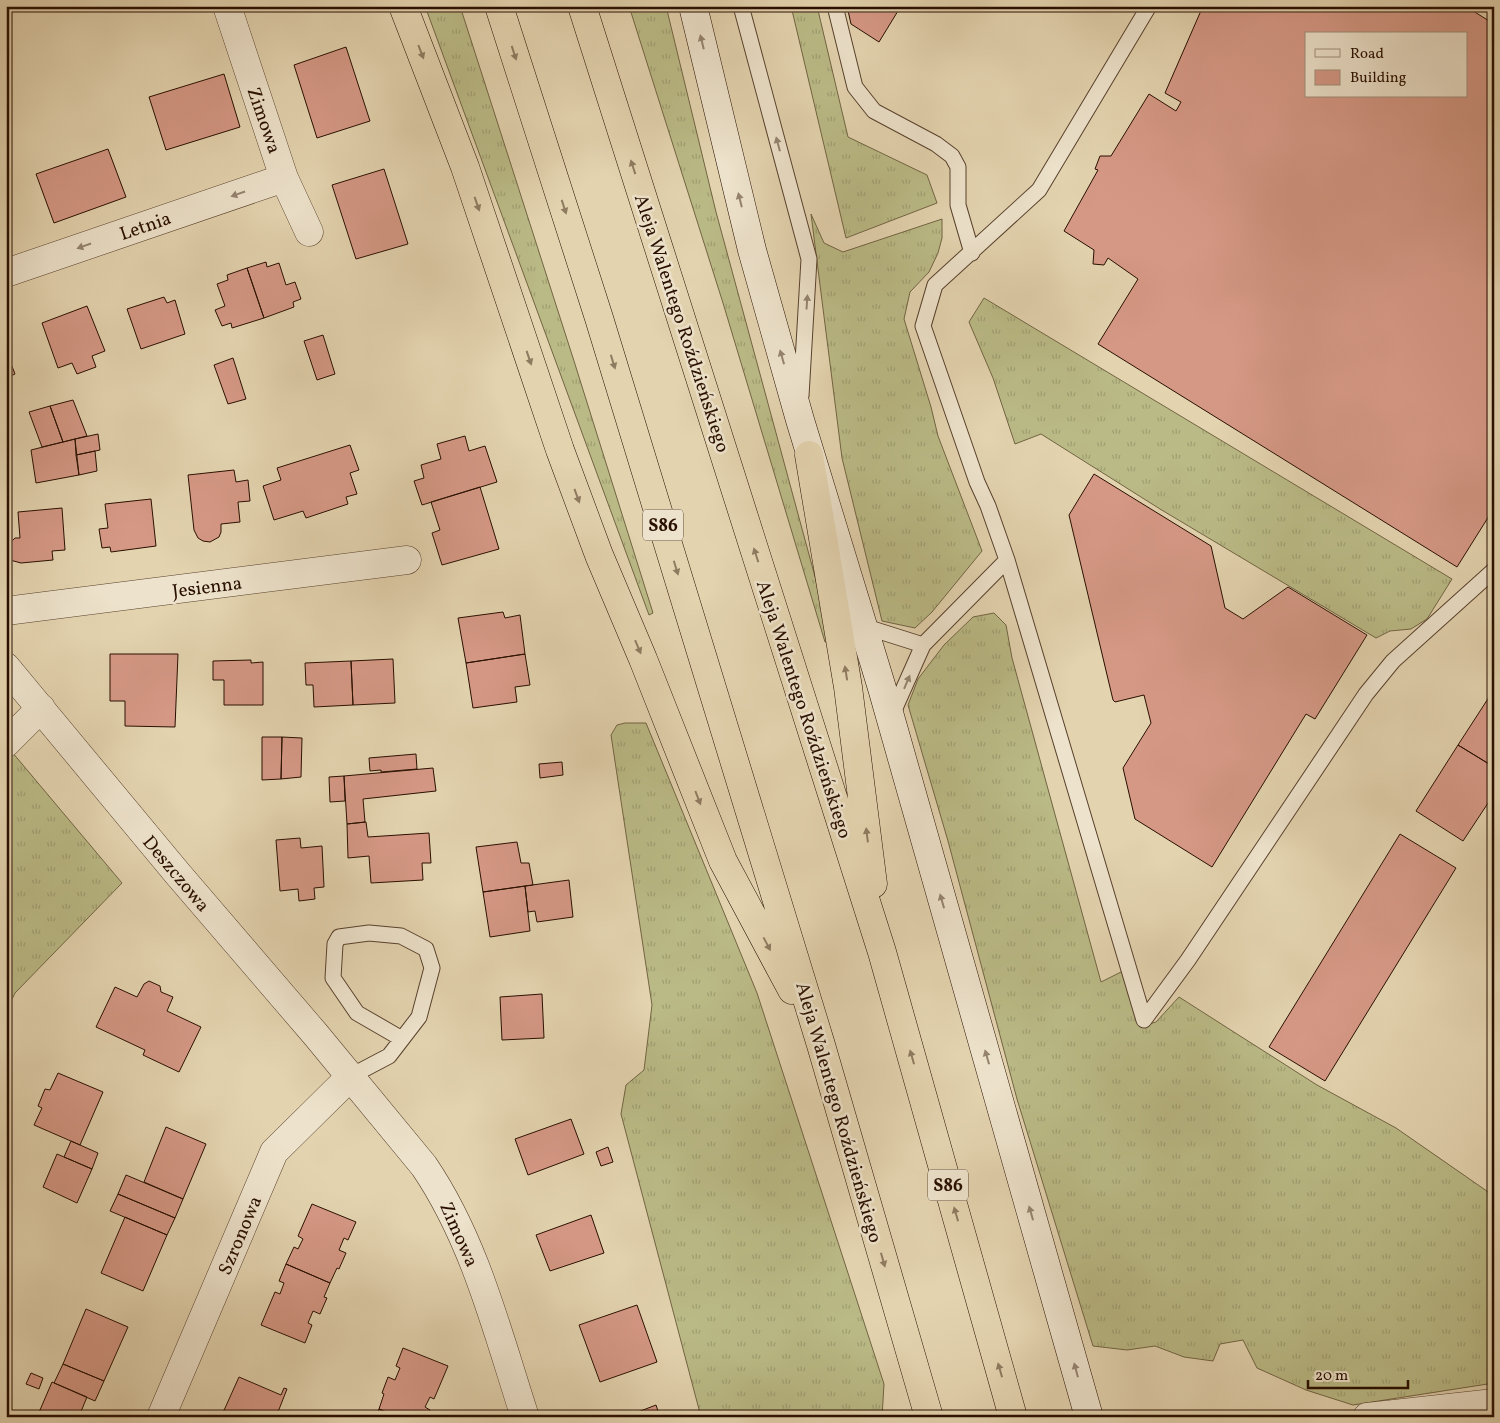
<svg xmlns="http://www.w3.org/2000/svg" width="1500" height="1423" font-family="Vollkorn,serif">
  <defs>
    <pattern id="grass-tufts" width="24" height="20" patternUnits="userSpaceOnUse" patternTransform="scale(1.25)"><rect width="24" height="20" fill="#baba86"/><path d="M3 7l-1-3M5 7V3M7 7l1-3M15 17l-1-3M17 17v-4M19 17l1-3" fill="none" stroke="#a09f72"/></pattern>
  </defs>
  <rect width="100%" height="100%" fill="#e3d3af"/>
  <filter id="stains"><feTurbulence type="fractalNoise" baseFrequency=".004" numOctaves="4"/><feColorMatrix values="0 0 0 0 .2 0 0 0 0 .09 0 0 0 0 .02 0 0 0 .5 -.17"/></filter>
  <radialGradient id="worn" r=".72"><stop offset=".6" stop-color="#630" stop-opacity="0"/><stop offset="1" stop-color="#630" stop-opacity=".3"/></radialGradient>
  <path fill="url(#grass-tufts)" stroke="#726443" d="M425,6H460L574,361L653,613L649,615Z
    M629,6H666L716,212L820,595L828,642H825L723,303Z
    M791,6H817L848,137L927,175L937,203L846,238Z
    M811,214L824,243L843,252L942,219V238L938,253L929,272L910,292L904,319L931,407L938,436L982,551L932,612L915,628L882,621L842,458Z
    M984,298L1452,579L1427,619L1411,629L1390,631L1376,638L1160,509L1041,434L1015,444L993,378L969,322Z
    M994,613L1006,625L1012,658L1101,982L1125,970L1146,1025L1156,1022L1179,997L1317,1085L1396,1128L1494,1196V1383L1353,1405L1306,1390L1257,1368L1243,1340L1220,1344L1213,1361L1184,1357L1155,1346L1127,1350L1093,1346L1017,1099L948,841L908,705L918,679L944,645L973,617Z
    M625,723H646L757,993L884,1384L882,1417H701L621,1114L626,1085L644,1070L652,1005L611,735L617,725Z
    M12,752L122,883L15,993L6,1012V758Z"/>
  <path fill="#d59885" stroke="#290f00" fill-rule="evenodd" d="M847,6H901L879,42L851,24Z
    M1203,6H1465L1494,24V508L1457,567L1098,344L1138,279L1108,258L1104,265L1093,264L1094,250L1064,231L1098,170L1095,169L1100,156H1111L1149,94L1176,111L1181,102L1165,93ZM1306,34H1466V96H1306Z
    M346,47L370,121L317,138L294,65Z
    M224,74L240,127L166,150L149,97Z
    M108,149L126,197L54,223L36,174Z
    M384,169L408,244L356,259L332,185Z
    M266,262L267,267L279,263L286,285L295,282L301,299L293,302L294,307L264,318L247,268Z
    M247,268L264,318L232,328L231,323L222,326L215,310L225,306L217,284L228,280L227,275Z
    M164,297L167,303L175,300L185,334L141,349L127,309Z
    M87,306L105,351L92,356L96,367L77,374L72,363L58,368L42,323Z
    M323,335L335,374L317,380L304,341Z
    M6,351L15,374L6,378Z
    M233,358L246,399L228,404L214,365Z
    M73,400L87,436L63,442L50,406Z
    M50,406L63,442L42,447L29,412Z
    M98,434L100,450L76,455L75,439Z
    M465,436L469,451L485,446L497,482L422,505L414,481L424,478L421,465L441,459L437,444Z
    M75,439L79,475L36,483L31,450Z
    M350,445L359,470L350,473L357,494L346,497L348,504L306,518L303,511L274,520L263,486L281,480L277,468Z
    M95,451L97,471L79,475L76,455Z
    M234,470L236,482L248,480L250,501L238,502L240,522L221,524V532L219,537L210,542L203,541L198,538L194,530L188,475Z
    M1094,474L1211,546L1225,608L1243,619L1288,587L1367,635L1315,719L1306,714L1212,867L1135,819L1123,768L1151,723L1144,695L1115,702L1113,700L1069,515Z
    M480,487L499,549L442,565L432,533L440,530L431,502Z
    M151,499L156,546L111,552L110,547L102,548L99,529L108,528L105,504Z
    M62,508L65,550L52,551L53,560L21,563L10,560L7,554L8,545L15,538H20L18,512Z
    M503,612L505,618L520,615L525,654L466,663L458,618Z
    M110,654H178L175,727L125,726V701H110Z
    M525,654L530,685L515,687L517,702L473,708L466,663Z
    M393,659L395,703L353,705L351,661Z
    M251,660V663L263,662V705H224V680H213V661Z
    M351,661L353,705L314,707L313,685H306L305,663Z
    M1493,691L1494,692V767L1458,745Z
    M262,737H282L281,779L262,780Z
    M282,737L302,738L301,777L281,779Z
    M1458,745L1494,767V794L1463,841L1416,811Z
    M416,754L417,769L381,772V770L370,771L369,758Z
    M562,762L563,775L540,778L539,764Z
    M433,768L436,791L363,799L365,822L347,824L344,776Z
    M344,776L345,801L330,802L329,777Z
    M366,822L368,837L429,833L431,863H422L423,880L371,883L369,856L348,858L347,824Z
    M1400,834L1456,868L1325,1081L1269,1047Z
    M300,838L301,848L322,846L324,887L314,888L315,899L299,901L298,889L280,891L276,840Z
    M517,842L521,863H529L533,885L483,892L476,847Z
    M569,880L573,917L537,922L535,911L528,912L525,886Z
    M525,886L530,931L490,937L483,892Z
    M149,981L160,986L161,992L173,997L167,1011L201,1027L179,1072L143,1055L145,1050L96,1027L115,987L137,997L144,984Z
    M542,994L544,1038L502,1040L500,997Z
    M58,1073L103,1092L80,1145L34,1125L42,1108L38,1106L45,1089L50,1090Z
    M571,1119L584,1154L528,1175L515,1139Z
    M166,1127L206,1144L183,1199L144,1182Z
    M71,1141L98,1153L92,1169L64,1157Z
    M608,1147L613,1162L601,1166L596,1152Z
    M57,1154L92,1169L77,1203L43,1187Z
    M126,1175L183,1199L175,1218L118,1194Z
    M118,1194L175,1218L167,1235L110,1211Z
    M312,1204L356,1222L348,1240L344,1238L339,1250L346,1253L339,1269L337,1268L330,1283L286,1264L294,1247L298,1249L303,1239L298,1236Z
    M591,1215L604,1253L550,1271L536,1235Z
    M125,1217L167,1235L143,1291L101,1273Z
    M286,1264L330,1283L324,1297L327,1298L320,1314L313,1311L308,1323L312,1325L305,1343L261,1325L275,1292L280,1294L284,1283L279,1281Z
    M637,1305L657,1362L600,1382L579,1325Z
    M86,1309L128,1327L104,1381L63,1364Z
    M403,1348L448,1366L434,1399L430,1397L425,1407L430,1410L427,1417H398L379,1409L384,1394L382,1393L388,1377L395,1380L400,1368L396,1366Z
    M63,1364L104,1381L95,1401L54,1383Z
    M31,1373L43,1378L39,1389L26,1384Z
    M239,1377L281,1395L284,1388L287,1389L276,1417H221Z
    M52,1382L87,1397L80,1414L86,1417H37Z
    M656,1405L660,1417H625Z
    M379,1409L398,1417H375Z"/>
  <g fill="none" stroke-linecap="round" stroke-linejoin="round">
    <defs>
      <path id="lane" d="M741,6L809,259L801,396
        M835,6L855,87L874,111L936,144L952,156L958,167V205L972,253
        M863,626L923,645
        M891,717L923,645L1007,560
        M1144,1020L1007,560L988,506L977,482L923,326L935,285L1039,190L1149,6
        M1144,1020L1188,960L1366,694L1393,661L1494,570
        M351,1076L389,1056L419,1017L432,968L426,949L401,936L369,933L339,937L335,944L333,978L357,1013L402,1039"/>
      <path id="street" d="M227,6L284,178L309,232
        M6,273L284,178
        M6,611L407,560
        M6,667L177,873L316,1035L424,1166C475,1241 497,1331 525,1417
        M6,743L41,708
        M161,1417L274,1152L351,1076
        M1367,1417L1494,1403"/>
      <path id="secondary" d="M693,6L752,250L800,420L882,688L1089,1417"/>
      <path id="highway" d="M403,6L465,167L560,450L599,555L643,659L723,861L792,990
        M499,6L599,318L821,1045L929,1417
        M582,6L882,952L1013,1417
        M809,455L848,687L873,884"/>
    </defs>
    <use href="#lane" stroke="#58402c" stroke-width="17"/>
    <use href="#street" stroke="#58402c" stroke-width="29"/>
    <use href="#secondary" stroke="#290f00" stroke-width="29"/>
    <use href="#highway" stroke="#290f00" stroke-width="29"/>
    <use href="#lane" stroke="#ede2cb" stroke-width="15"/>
    <use href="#street" stroke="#ede2cb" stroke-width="28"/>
    <use href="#secondary" stroke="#ede2cb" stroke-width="28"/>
    <use href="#highway" stroke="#e3d3af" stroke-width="28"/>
  </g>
  <defs><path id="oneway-solid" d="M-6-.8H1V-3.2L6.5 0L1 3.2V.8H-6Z" transform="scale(1.25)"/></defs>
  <g fill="#958370">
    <use href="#oneway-solid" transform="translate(702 42) rotate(-104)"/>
    <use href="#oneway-solid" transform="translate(778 144) rotate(-105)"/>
    <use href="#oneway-solid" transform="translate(238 194) rotate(161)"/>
    <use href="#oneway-solid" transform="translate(740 200) rotate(-104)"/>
    <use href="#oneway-solid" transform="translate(84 246) rotate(161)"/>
    <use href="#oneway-solid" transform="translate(807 302) rotate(-86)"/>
    <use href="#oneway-solid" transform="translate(782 357) rotate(-106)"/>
    <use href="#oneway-solid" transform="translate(907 682) rotate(-67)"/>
    <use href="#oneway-solid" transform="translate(942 901) rotate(-106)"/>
    <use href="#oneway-solid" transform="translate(987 1057) rotate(-106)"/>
    <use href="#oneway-solid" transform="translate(1031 1213) rotate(-106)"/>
    <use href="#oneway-solid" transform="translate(1076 1370) rotate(-105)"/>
  </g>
  <g fill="#8f7b60">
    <use href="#oneway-solid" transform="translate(421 52) rotate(69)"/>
    <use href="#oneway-solid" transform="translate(514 53) rotate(72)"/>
    <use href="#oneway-solid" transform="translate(633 167) rotate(-108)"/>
    <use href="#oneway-solid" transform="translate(477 204) rotate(71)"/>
    <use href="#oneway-solid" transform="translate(564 207) rotate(72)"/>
    <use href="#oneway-solid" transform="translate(529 358) rotate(71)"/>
    <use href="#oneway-solid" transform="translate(613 362) rotate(73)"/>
    <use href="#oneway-solid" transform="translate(577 496) rotate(70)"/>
    <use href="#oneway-solid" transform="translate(756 555) rotate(-108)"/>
    <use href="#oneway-solid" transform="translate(676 568) rotate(73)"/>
    <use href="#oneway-solid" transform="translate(638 647) rotate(67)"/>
    <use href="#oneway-solid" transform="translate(846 673) rotate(-99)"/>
    <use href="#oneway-solid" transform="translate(698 798) rotate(69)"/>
    <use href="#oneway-solid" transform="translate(867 835) rotate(-97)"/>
    <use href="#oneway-solid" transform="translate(767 944) rotate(62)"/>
    <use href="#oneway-solid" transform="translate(912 1057) rotate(-106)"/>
    <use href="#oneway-solid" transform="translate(956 1214) rotate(-106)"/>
    <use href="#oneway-solid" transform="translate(883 1260) rotate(74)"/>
    <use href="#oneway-solid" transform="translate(1000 1370) rotate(-106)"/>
  </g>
  <g text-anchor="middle" stroke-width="5" stroke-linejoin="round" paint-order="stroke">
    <g fill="#ede2cb" stroke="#644e3d" stroke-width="1">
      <rect x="643" y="509.5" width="40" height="31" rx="4"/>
      <rect x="928" y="1169.5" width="40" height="31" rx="4"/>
    </g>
    <g font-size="18" font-weight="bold" fill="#290f00">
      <text x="663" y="531">S86</text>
      <text x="948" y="1191">S86</text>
    </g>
    <g font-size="19" fill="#290f00" stroke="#ede2cb">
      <text transform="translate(265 120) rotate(71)" y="7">Zimowa</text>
      <text transform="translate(145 225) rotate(-19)" y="7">Letnia</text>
      <text transform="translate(683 323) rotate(72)" y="7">Aleja Walentego Roździeńskiego</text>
      <text transform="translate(207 586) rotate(-7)" y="7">Jesienna</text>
      <text transform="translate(805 709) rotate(72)" y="7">Aleja Walentego Roździeńskiego</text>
      <text transform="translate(177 873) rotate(50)" y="7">Deszczowa</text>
      <text transform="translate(840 1112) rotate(74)" y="7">Aleja Walentego Roździeńskiego</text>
      <text transform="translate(460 1234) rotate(66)" y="7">Zimowa</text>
      <text transform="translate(239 1235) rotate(-67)" y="7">Szronowa</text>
    </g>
  </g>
  <rect width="1500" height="1423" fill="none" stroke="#e3d3af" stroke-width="25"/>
  <rect x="8" y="8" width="1485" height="1408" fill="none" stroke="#290f00" stroke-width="2.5"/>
  <rect x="12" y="12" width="1475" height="1398" fill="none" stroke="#290f00"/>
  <rect x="1305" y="32" width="162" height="65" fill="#ede2cb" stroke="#9f8e7a"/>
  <rect x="1315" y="49" width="25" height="8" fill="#ede2cb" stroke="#9f8e7a"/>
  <text x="1350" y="58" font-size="15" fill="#290f00">Road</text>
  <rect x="1315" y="70" width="25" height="15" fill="#d59885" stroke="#9f8e7a"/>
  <text x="1350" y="82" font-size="15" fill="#290f00">Building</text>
  <path d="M1308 1380v8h100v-8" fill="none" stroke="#290f00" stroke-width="2.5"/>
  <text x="1315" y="1380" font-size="15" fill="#290f00" stroke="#ede2cb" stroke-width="4" paint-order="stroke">20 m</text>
  <rect width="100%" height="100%" filter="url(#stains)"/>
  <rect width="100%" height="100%" fill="url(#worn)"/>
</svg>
